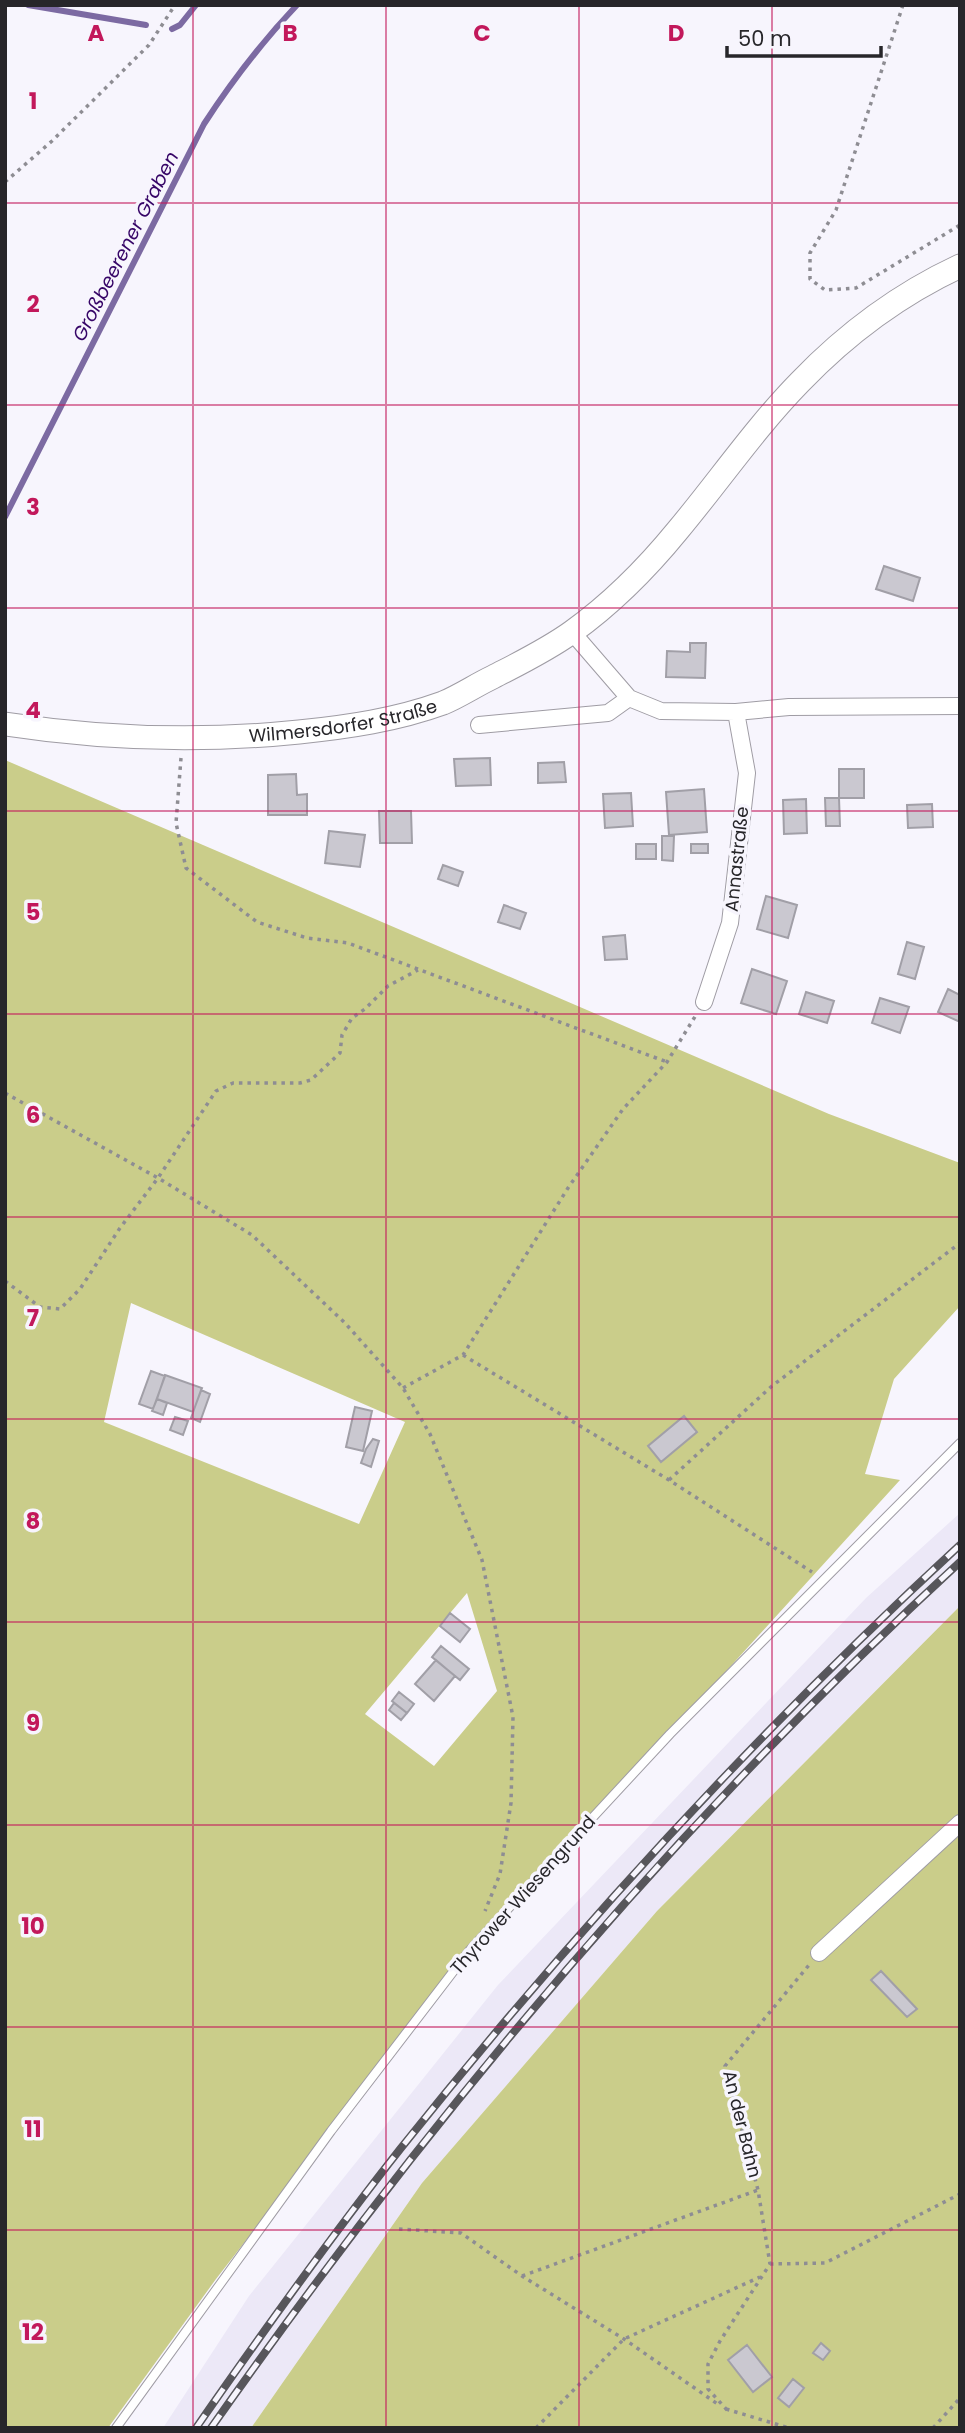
<svg xmlns="http://www.w3.org/2000/svg" width="965" height="2433" font-family="Poppins,sans-serif">
  <rect width="100%" height="100%" fill="#f7f5fd"/>
  <path fill="#ece8f7" d="M960,1513V1606L657,1911L422,2183L251,2428H163L249,2296L498,1985L866,1598Z"/>
  <path fill="#cacd8a" fill-rule="evenodd" d="M5,760L829,1114L960,1163V1306L894,1379L865,1474L900,1480L468,1955L216,2279L108,2428H5ZM131,1303L405,1422L359,1524L104,1422ZM467,1593L497,1691L434,1766L365,1714Z
    M960,1606V2428H251L422,2183L657,1911Z"/>
  <g fill="none" stroke-linecap="round" stroke-linejoin="round">
    <path stroke="#7c6aa2" stroke-width="6" d="M28,5L146,25
      M172,29L180,25L196,5
      M5,517L204,124C232,81 262,42 297,5"/>
  </g>
  <path fill="#cac8d0" stroke="#a19fa7" stroke-width="2" d="M884,566L920,578L913,601L876,589Z
    M690,643H706L705,678L666,677L667,651L690,652Z
    M490,758L491,785L456,786L454,759Z
    M564,762L566,782L538,783V763Z
    M839,769H864V798H839Z
    M296,774L297,795L307,794V815H268V775Z
    M704,789L707,832L669,835L666,792Z
    M631,793L633,826L605,828L603,794Z
    M825,798H839L840,826H826Z
    M806,799L807,833L784,834L783,800Z
    M932,804L933,827L908,828L907,805Z
    M379,811H411L412,843H380Z
    M329,831L365,835L360,867L325,863Z
    M662,836H674L673,861L662,860Z
    M636,844H656V859H636Z
    M691,844H708V853H691Z
    M443,865L463,872L458,886L438,879Z
    M766,896L797,905L788,938L757,929Z
    M504,905L526,913L520,929L498,922Z
    M625,935L627,959L605,960L603,937Z
    M907,942L924,947L915,979L898,974Z
    M752,969L787,981L776,1014L741,1003Z
    M948,989L960,995V1022L938,1012Z
    M806,992L834,1001L827,1023L799,1014Z
    M880,998L909,1007L900,1033L872,1023Z
    M151,1371L165,1376L153,1409L139,1404Z
    M165,1375L202,1388L193,1412L157,1399Z
    M201,1390L210,1394L200,1422L191,1418Z
    M157,1399L167,1403L163,1415L152,1411Z
    M355,1407L372,1411L363,1451L346,1447Z
    M684,1416L697,1432L661,1462L648,1446Z
    M175,1417L188,1421L183,1435L170,1430Z
    M373,1439L379,1441L371,1467L361,1463L366,1449Z
    M450,1613L470,1629L460,1642L440,1626Z
    M441,1646L469,1669L460,1680L432,1657Z
    M436,1660L455,1676L434,1701L415,1684Z
    M399,1692L414,1704L407,1713L392,1701Z
    M394,1703L407,1713L401,1720L389,1710Z
    M881,1971L917,2009L907,2017L871,1980Z
    M821,2343L830,2351L823,2360L813,2353Z
    M747,2345L772,2377L753,2392L728,2360Z
    M793,2379L804,2388L789,2407L778,2398Z"/>
  <g fill="none" stroke-linecap="round" stroke-linejoin="round">
    <defs>
      <path id="service" d="M116,2428L331,2131L469,1951L670,1734L960,1443"/>
      <path id="minor" d="M572,632L629,698L661,711L736,712L789,707L960,706
        M479,725L608,713L629,698
        M704,1002L730,923L747,773L736,712
        M819,1953L960,1823"/>
      <g id="secondary">
        <path id="s1" d="M5,724C103,739 201,742 299,732C348,727 396,720 443,703C460,696 476,685 493,677C520,663 547,650 572,632C611,604 647,568 678,530C719,481 755,428 800,382C846,334 900,294 960,266"/>
      </g>
    </defs>
    <use href="#service" stroke="#9f9ca4" stroke-width="10"/>
    <use href="#minor" stroke="#9f9ca4" stroke-width="18"/>
    <use href="#secondary" stroke="#9f9ca4" stroke-width="25"/>
    <path stroke="#8e8d93" stroke-width="3.5" stroke-dasharray="3.5 5" stroke-linecap="butt" d="M903,5L836,210L810,253V279L825,290L856,288L960,225
      M5,182L52,141L149,45L175,5
      M181,758L176,823L186,868L257,922L307,938L348,943L667,1062
      M5,1093L158,1178L252,1235L345,1323L403,1388L430,1434L482,1560L513,1717L511,1803L500,1874L485,1911
      M5,1281L40,1307L60,1309L80,1289L120,1228L158,1178L216,1091L233,1083H300L311,1080L340,1053L342,1035L352,1018L365,1009L388,986L418,970
      M463,1355L669,1480L812,1572
      M403,1388L463,1355L568,1188L623,1109L667,1062L696,1015
      M669,1480L772,1386L960,1243
      M399,2229L461,2233L522,2276L624,2339L719,2405
      M770,2264L825,2263L960,2194
      M522,2276L758,2190
      M726,2409L789,2428
      M727,2410L708,2389V2364L720,2341L770,2264L758,2190L725,2066L809,1965
      M536,2428L624,2339L760,2277
      M933,2428L960,2398"/>
    <use href="#service" stroke="#fff" stroke-width="8"/>
    <use href="#minor" stroke="#fff" stroke-width="16"/>
    <use href="#secondary" stroke="#fff" stroke-width="23"/>
    <defs>
      <path id="rail" d="M196,2428C262,2333 329,2239 401,2148C572,1934 758,1731 960,1545
        M211,2428C431,2115 678,1821 960,1562"/>
    </defs>
    <use href="#rail" stroke="#57565b" stroke-width="8"/>
    <use href="#rail" stroke="#f7f5fd" stroke-width="5" stroke-dasharray="16" stroke-linecap="butt"/>
  </g>
  <path fill="none" stroke="#c2185b" stroke-width="2" stroke-opacity="0.55" d="M193,5V2428M386,5V2428M579,5V2428M772,5V2428M5,203H960M5,405H960M5,608H960M5,811H960M5,1014H960M5,1217H960M5,1419H960M5,1622H960M5,1825H960M5,2027H960M5,2230H960"/>
  <g text-anchor="middle" stroke-width="7" stroke-linejoin="round" paint-order="stroke">
    <g font-size="18" fill="#27262a" stroke="#f7f5fd">
      <text dy="6" stroke="none"><textPath href="#s1" startOffset="340">Wilmersdorfer Straße</textPath></text>
      <text transform="translate(737 859) rotate(-84)" y="6">Annastraße</text>
      <text transform="translate(523 1895) rotate(-48)" y="6">Thyrower Wiesengrund</text>
      <text transform="translate(742 2124) rotate(76)" y="6">An der Bahn</text>
    </g>
    <g font-size="19" font-style="italic" fill="#360567" stroke="#f7f5fd">
      <text transform="translate(125 246) rotate(-63)" y="7">Großbeerener Graben</text>
    </g>
  </g>
  <g font-size="23" text-anchor="middle" font-weight="bold" fill="#c2185b" stroke="#f7f5fd" stroke-width="7" stroke-linejoin="round" paint-order="stroke">
    <text x="96" y="41">A</text>
    <text x="290" y="41">B</text>
    <text x="482" y="41">C</text>
    <text x="676" y="41">D</text>
    <text x="33" y="109">1</text>
    <text x="33" y="312">2</text>
    <text x="33" y="515">3</text>
    <text x="33" y="718">4</text>
    <text x="33" y="920">5</text>
    <text x="33" y="1123">6</text>
    <text x="33" y="1326">7</text>
    <text x="33" y="1529">8</text>
    <text x="33" y="1731">9</text>
    <text x="33" y="1934">10</text>
    <text x="33" y="2137">11</text>
    <text x="33" y="2340">12</text>
  </g>
  <rect width="965" height="2433" fill="none" stroke="#27262a" stroke-width="14"/>
  <path d="M727 46v10h154v-10" fill="none" stroke="#27262a" stroke-width="3.5"/>
  <text x="738" y="46" font-size="21" fill="#27262a" stroke="#f7f5fd" stroke-width="5" paint-order="stroke">50 m</text>
</svg>
